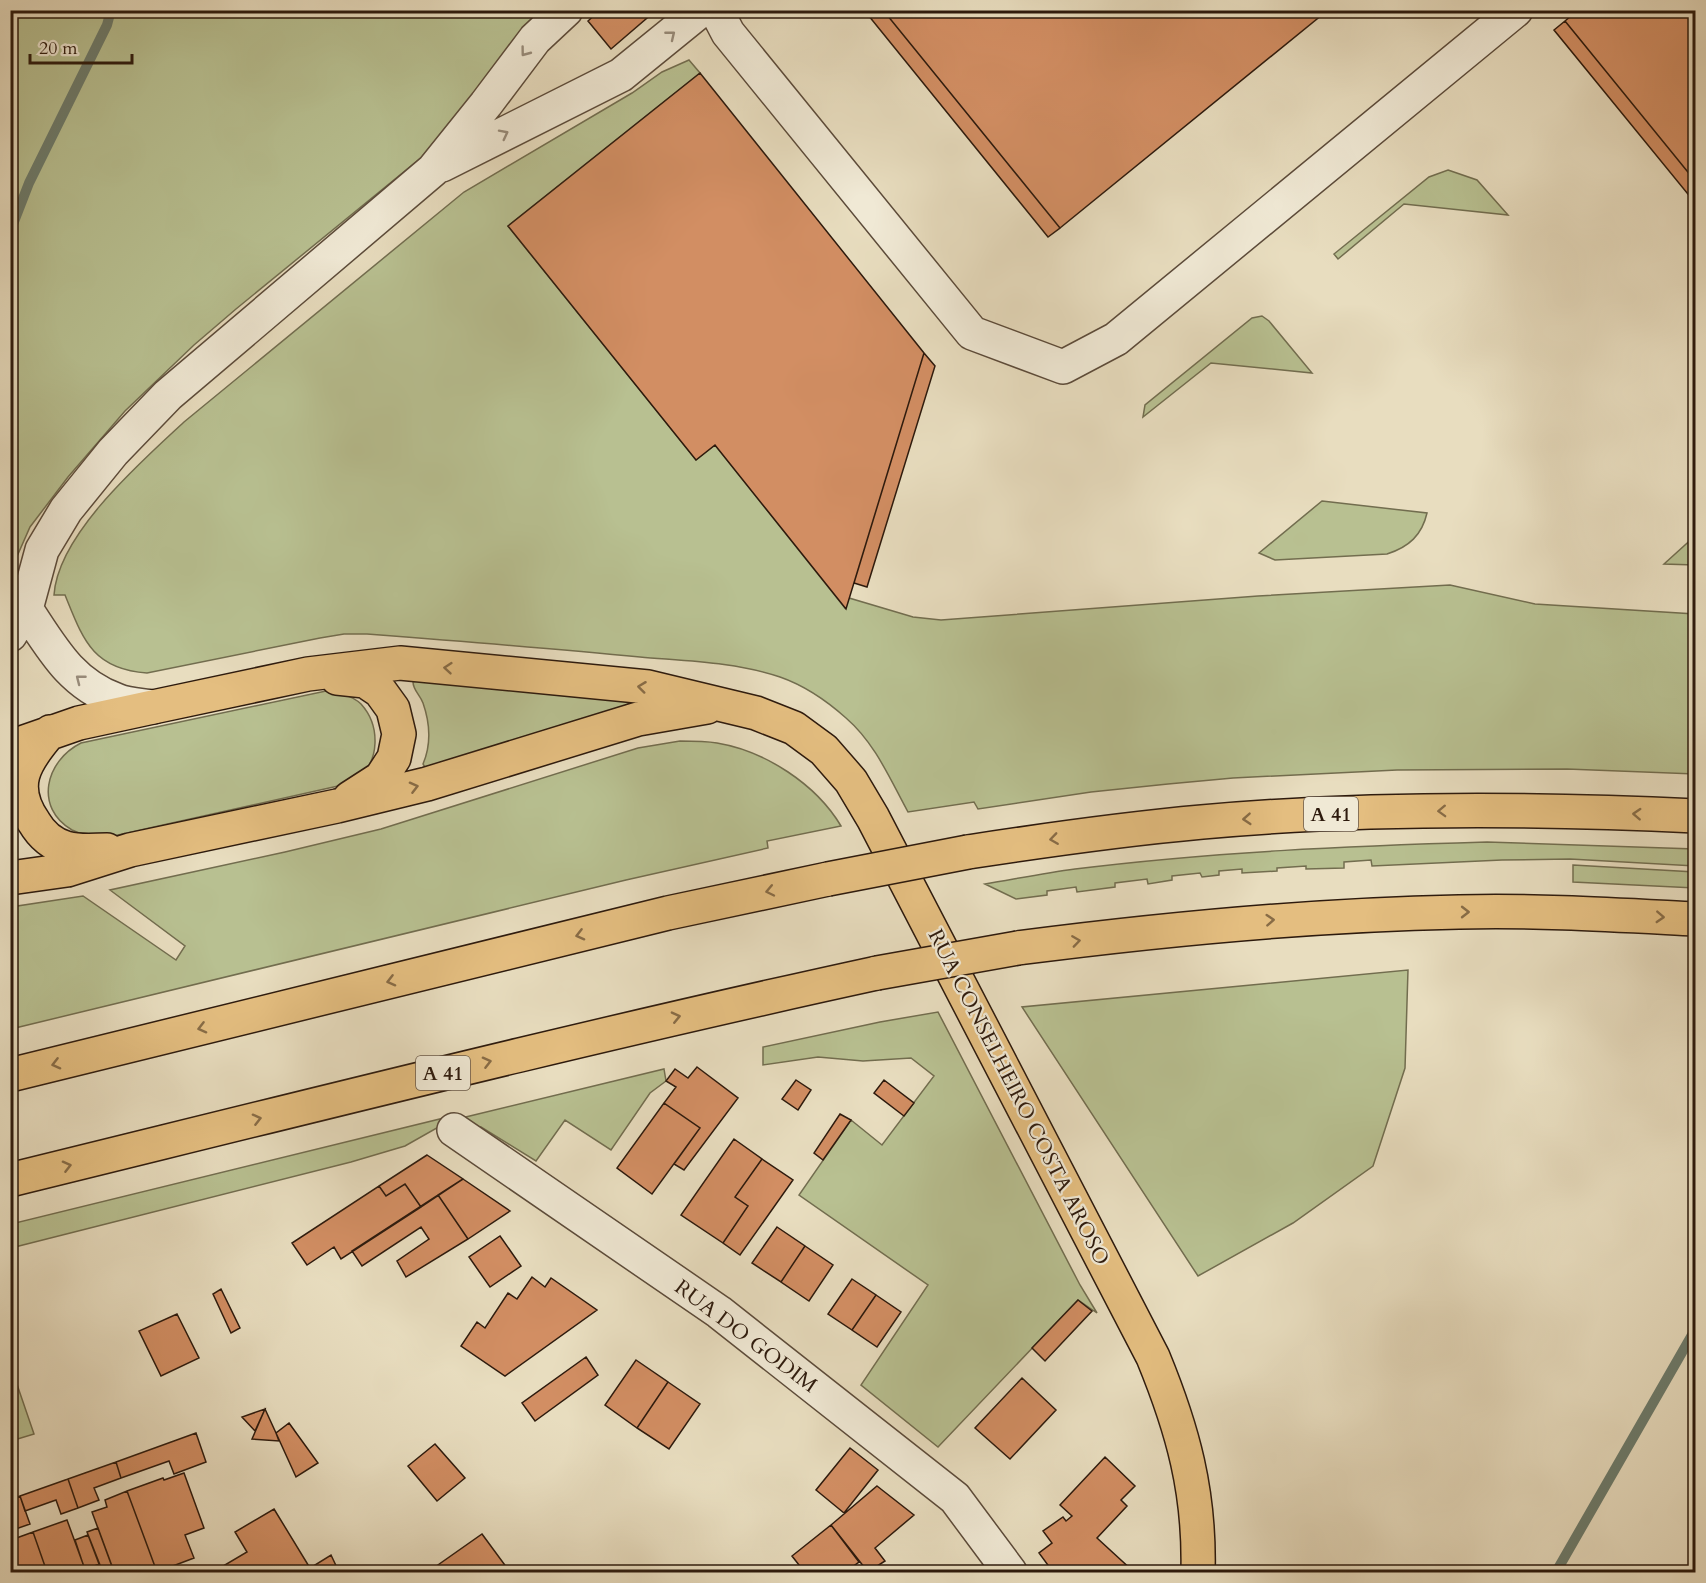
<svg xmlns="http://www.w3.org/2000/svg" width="1706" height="1583" font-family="Cardo,serif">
  <rect width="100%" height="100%" fill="#e8ddbf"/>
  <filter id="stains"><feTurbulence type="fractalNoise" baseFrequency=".00333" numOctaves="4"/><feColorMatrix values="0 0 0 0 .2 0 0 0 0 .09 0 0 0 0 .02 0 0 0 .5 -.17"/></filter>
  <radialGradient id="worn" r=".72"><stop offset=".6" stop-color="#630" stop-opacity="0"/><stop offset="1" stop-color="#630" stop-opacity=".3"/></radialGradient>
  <path fill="#b8c091" stroke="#726d4f" stroke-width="1.5" d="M11,11H540L422,157L236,309L194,345L125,411L68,477L30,527L11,570Z
    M689,60L700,73L508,226L696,460L715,445L845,608L849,598L913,617L941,620L1258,596L1450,585L1535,604L1695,614V774L1567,769L1397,770L1233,778L1168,784L1091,792L978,809L974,802L908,812C890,779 875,743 846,718C827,701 803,685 780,677C736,662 686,661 640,657C549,648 458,641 367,634H344L320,638L147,673C92,669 83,639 65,595H54C58,534 141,462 184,422L464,192L632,93L662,72Z
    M1448,170L1477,180L1508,215L1404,204L1338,259L1334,254L1429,177Z
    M1262,316L1269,321L1312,373L1211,363L1143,417L1145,405L1252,318Z
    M1322,501L1427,513C1422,535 1409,547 1387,554L1275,560L1259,553Z
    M1695,536V565L1664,564Z
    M416,681L629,700L631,703L627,707L426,769L423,764C431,745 430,723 423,703C420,695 413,690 413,682Z
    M326,691C338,693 352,695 361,704C380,725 381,762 356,779C351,782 344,784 338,786L109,837C97,836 83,836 72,830C34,808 45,761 81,743Z
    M680,741C692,741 705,741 717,743C765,751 816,784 841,826L767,841L768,848L626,880L11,1029V907L83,896L176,960L185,946L110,890L285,852L381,829L638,748Z
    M1487,842L1695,849V866L1570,859L1502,860L1372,866L1371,860L1344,862V868L1306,869V866L1277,868V871L1242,873V869L1219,871V875L1202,877L1200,873L1172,876V880L1148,884L1147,879L1115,883V887L1077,892L1076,887L1047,891V895L1016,899L985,884C1015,879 1045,873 1075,869C1212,852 1349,846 1487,842Z
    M1573,865L1695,872V888L1573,882Z
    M1408,970L1405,1068L1373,1166L1293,1223L1198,1276L1022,1007Z
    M938,1012L1080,1285L1097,1313L1078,1300L938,1447L861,1385L928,1285L799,1195L851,1120L882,1145L934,1076L911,1058L863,1061L818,1057L763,1065V1047L880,1022Z
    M664,1069L666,1081L650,1093L611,1150L565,1120L536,1161L481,1127L449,1121L405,1146L351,1162L11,1248V1224L448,1117L449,1121Z
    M10,1364L34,1434L11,1441H10Z"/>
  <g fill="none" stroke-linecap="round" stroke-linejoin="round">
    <path stroke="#6d7c6d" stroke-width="10" d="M10,232L29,183L107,25L111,10
      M1556,1572L1696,1328"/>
  </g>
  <path fill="#d28e63" stroke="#2d1a0d" stroke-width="1.5" d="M600,10H653L654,12L611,49L588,21Z
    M864,10H883L1060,228L1048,237Z
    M883,10H1328L1060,228Z
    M1578,10H1696V182L1565,21Z
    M1565,21L1696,182V204L1554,30Z
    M700,73L924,353L846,609L715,445L696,460L508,226Z
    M924,353L935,366L867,587L854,583Z
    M697,1067L738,1098L684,1170L674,1164L700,1128L664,1103L676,1087L666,1081L675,1069L688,1078Z
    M796,1080L811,1090L798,1110L782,1099Z
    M884,1080L914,1103L904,1116L874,1093Z
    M664,1103L700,1128L652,1194L617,1168Z
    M840,1114L851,1120L823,1160L814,1153Z
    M734,1139L762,1159L735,1197L748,1206L723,1243L681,1215Z
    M427,1155L463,1179L421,1207L405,1184L386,1196L379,1186Z
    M762,1159L793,1180L740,1255L723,1243L748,1206L735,1197Z
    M463,1179L510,1211L468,1239L438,1195Z
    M405,1184L421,1207L341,1259L334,1247L307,1265L292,1243L379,1186L386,1196Z
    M438,1195L468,1239L406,1277L397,1261L429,1239L421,1227L362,1266L352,1251Z
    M777,1227L805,1246L781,1282L752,1263Z
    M500,1236L521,1266L490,1287L469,1257Z
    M805,1246L833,1265L809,1301L781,1282Z
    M532,1277L545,1287L551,1278L597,1310L505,1376L461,1346L477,1322L485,1328L508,1293L517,1299Z
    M852,1279L876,1295L852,1330L828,1314Z
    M221,1289L240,1328L231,1333L213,1294Z
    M876,1295L901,1312L877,1347L852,1330Z
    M1078,1300L1092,1311L1045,1361L1032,1348Z
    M177,1314L199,1358L161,1376L139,1331Z
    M586,1357L598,1375L535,1421L522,1403Z
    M636,1360L668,1382L637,1428L605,1405Z
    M1022,1378L1056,1410L1010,1459L975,1428Z
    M668,1382L700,1404L669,1449L637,1428Z
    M265,1409L255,1431L242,1417Z
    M265,1409L276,1433L279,1441L252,1439Z
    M289,1423L318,1463L296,1477L276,1433Z
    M196,1433L206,1462L174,1474L169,1461L121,1478L116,1462Z
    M435,1444L465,1478L437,1501L408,1466Z
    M850,1448L878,1470L844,1513L816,1490Z
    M1105,1457L1135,1486L1121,1500L1127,1506L1097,1538L1134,1572H1053L1039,1553L1052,1543L1043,1531L1063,1517L1066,1521L1072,1516L1060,1505Z
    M116,1462L121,1478L94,1488L99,1500L78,1508L68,1479Z
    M184,1473L204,1528L185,1535L194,1558L157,1572L127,1491L163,1478L164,1480Z
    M68,1479L78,1508L61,1514L56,1500L25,1511L20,1496Z
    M877,1486L914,1515L875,1548L885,1561L868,1572L831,1525Z
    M127,1491L157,1572H114L92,1512L107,1507L105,1500Z
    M20,1496L30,1524L10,1531V1500Z
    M274,1509L310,1568L302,1572H213L247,1552L235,1532Z
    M67,1520L86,1572H47L33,1532Z
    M831,1525L859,1562L845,1572H800L803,1570L792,1556Z
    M98,1528L112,1566L102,1570L87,1532Z
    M33,1532L47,1572H10V1549L13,1548L11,1540Z
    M482,1534L510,1572H428Z
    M88,1535L99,1564L85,1570L75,1540Z
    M331,1555L339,1572H320L315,1565Z
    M315,1565L320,1572H302L310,1568Z"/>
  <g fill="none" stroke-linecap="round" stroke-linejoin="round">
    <defs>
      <path id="minor" d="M716,10L728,33L972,333L1063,367L1116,339L1516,10
        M442,165L621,75L701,10
        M26,609C52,648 70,683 116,700C127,705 141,705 153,707
        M10,635L26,609L42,550L66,510L113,452L168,395L433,170L486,104L535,39L566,10
        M454,1130L719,1312L955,1498L1010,1572"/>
      <path id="major" d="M337,678L365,681L380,691L393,709L399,734L394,758L381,778L350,798
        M50,732C24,762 9,786 34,822C41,834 52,844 66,848C79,852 94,850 107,850
        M10,747L79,723L153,707L308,674L400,663L648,687L756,713L794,728L824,750L851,781L873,818L1153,1357C1183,1430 1200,1492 1198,1572
        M10,878L67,870L130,850L337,806L427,784L638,719L707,707"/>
      <path id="highway" d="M968,852C1046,840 1124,829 1202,822C1366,807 1531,808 1696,816
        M1018,948C1165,929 1311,915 1459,912C1538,910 1617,915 1696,919
        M10,1075L668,913L828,879
        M10,1180C299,1109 587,1036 877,973"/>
    </defs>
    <use href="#minor" stroke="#5c4b3a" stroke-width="36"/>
    <use href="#major" stroke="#2d1a0d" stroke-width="36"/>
    <use href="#highway" stroke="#2d1a0d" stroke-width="36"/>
    <use href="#minor" stroke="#f0e9d5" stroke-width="33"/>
    <use href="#major" stroke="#e4be80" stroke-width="33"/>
    <use href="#highway" stroke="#e4be80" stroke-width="33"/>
    <defs>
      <path id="highway-bridge" d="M828,879L968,852
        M877,973L1018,948"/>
    </defs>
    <use href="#highway-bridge" stroke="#2d1a0d" stroke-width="36" stroke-linecap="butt"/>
    <use href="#highway-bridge" stroke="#e4be80" stroke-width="33"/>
  </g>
  <defs><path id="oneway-chevron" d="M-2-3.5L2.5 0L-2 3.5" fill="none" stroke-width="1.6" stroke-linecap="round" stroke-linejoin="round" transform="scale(1.5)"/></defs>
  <g stroke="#988c7b">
    <use href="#oneway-chevron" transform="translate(671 35) rotate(-39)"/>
    <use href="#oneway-chevron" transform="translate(525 52) rotate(127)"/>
    <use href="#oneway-chevron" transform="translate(504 134) rotate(-27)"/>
    <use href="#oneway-chevron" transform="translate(80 679) rotate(-142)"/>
  </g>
  <g stroke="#886c46">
    <use href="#oneway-chevron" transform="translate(448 668) rotate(-175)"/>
    <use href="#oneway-chevron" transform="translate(642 687) rotate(-173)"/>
    <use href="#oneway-chevron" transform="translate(414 787) rotate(-14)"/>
    <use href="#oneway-chevron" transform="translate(1442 811) rotate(178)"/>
    <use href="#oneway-chevron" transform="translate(1637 814) rotate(-177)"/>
    <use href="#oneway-chevron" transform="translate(1247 819) rotate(176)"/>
    <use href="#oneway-chevron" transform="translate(1054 839) rotate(172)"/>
    <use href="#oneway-chevron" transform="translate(770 891) rotate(168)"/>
    <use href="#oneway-chevron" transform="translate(1465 912)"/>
    <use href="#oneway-chevron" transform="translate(1660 917) rotate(3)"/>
    <use href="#oneway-chevron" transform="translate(1270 920) rotate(-4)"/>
    <use href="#oneway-chevron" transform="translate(580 935) rotate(166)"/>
    <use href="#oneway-chevron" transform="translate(1076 941) rotate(-8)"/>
    <use href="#oneway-chevron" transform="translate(391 981) rotate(166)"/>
    <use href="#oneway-chevron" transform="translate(676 1017) rotate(-13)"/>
    <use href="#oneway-chevron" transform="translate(202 1028) rotate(166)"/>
    <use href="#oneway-chevron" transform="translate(487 1062) rotate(-14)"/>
    <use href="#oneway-chevron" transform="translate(56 1064) rotate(166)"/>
    <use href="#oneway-chevron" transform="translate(257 1119) rotate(-14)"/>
    <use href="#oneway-chevron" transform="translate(67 1166) rotate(-14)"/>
  </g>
  <g text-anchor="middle" stroke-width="4.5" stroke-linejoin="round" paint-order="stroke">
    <g fill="#f0e9d5" stroke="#685849" stroke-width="1.5">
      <rect x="1304" y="797" width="54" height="34" rx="4.5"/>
      <rect x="416" y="1056" width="54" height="34" rx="4.5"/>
    </g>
    <g font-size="20" font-weight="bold" fill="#2d1a0d">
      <text x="1331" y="821">A 41</text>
      <text x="443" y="1080">A 41</text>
    </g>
    <g font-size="21" fill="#2d1a0d" stroke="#f0e9d5">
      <text transform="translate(1019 1097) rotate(63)" y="7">RUA CONSELHEIRO COSTA AROSO</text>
      <text transform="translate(746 1336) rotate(37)" y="7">RUA DO GODIM</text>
    </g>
  </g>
  <rect width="1706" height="1583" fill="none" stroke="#e8ddbf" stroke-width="36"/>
  <rect x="12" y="12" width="1682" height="1559" fill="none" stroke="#2d1a0d" stroke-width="3"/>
  <rect x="18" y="18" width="1670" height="1547" fill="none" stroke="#2d1a0d" stroke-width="1.5"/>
  <path d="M30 54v9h102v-9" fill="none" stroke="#2d1a0d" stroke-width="3"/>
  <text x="39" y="54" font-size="18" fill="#2d1a0d" stroke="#f0e9d5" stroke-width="4.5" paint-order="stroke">20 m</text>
  <rect width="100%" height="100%" filter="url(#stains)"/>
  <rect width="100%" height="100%" fill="url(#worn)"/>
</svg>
